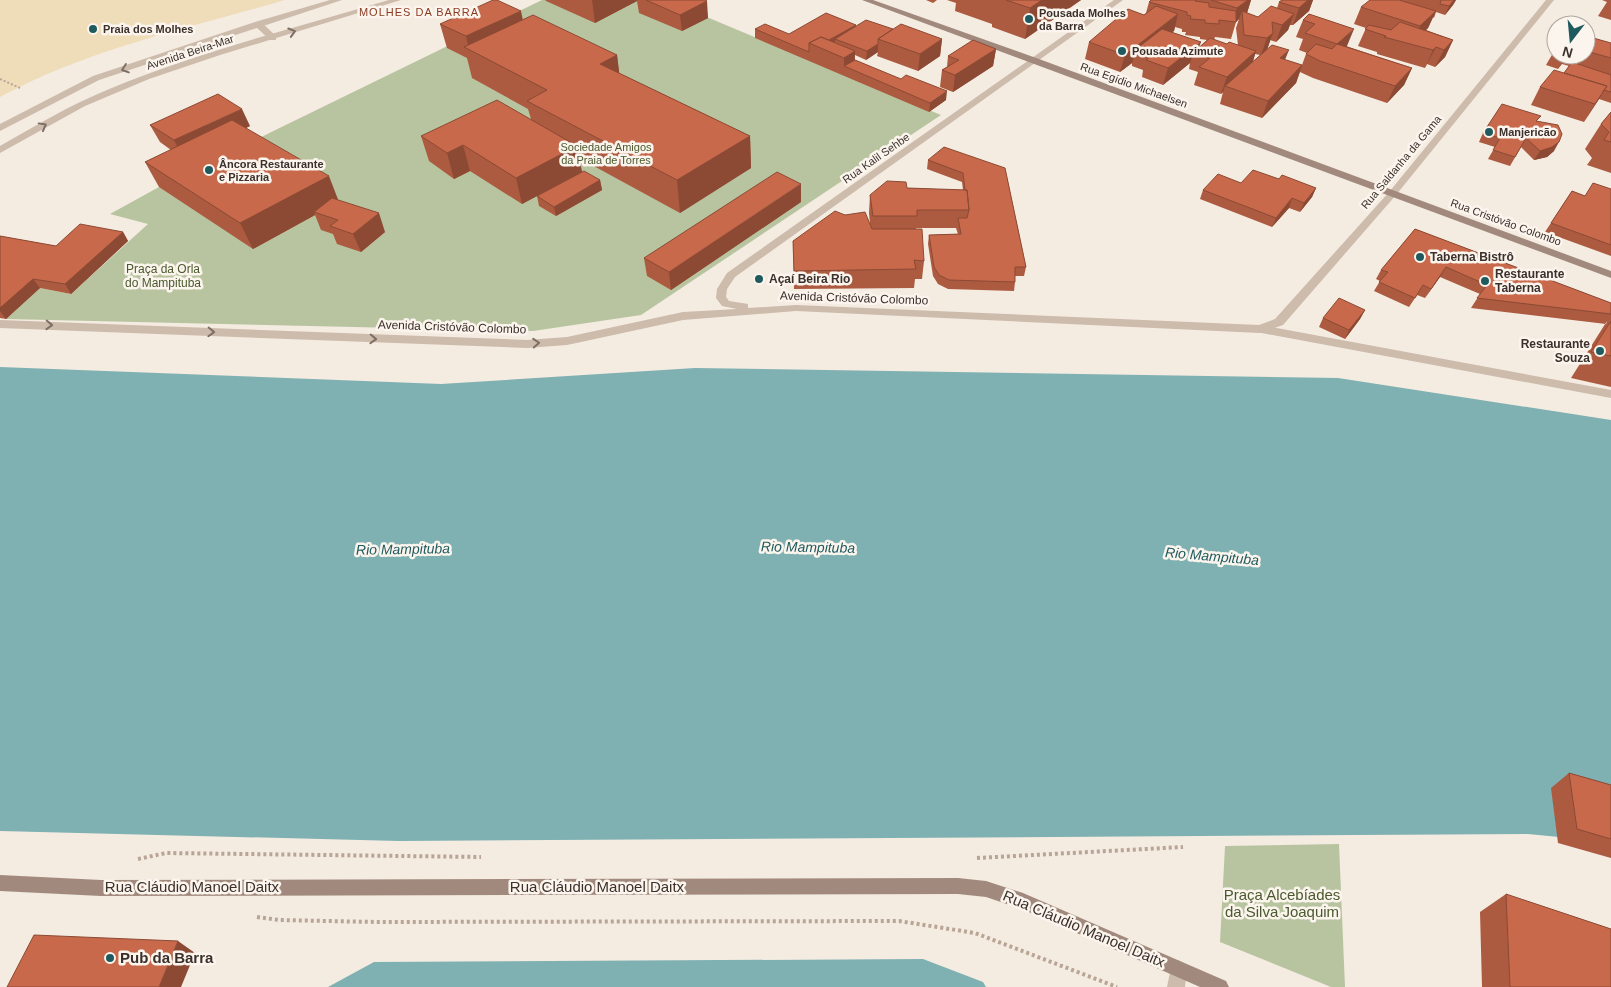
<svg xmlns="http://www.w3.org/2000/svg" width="1611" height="987" font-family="Helvetica,sans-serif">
  <rect width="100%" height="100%" fill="#f4ebe1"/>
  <path fill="#b8c4a0" d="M542,0H666L941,115L641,315L533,331L6,319L40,288L71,294L148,224L110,214L159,187Z
    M1339,844L1345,987H1331L1220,942L1225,846Z"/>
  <path fill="#efdcb8" d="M0,0H285C189,28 88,49 0,97Z"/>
  <path fill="#7fb0b2" d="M0,367L441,384L695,368L1338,378L1611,420V842L1528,834L399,841L0,831Z
    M923,959L983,982L986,987H328L374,962Z"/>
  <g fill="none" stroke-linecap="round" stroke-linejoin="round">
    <path stroke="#b9a596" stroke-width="2" stroke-dasharray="2 2" stroke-linecap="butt" d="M0,79L20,88"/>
    <path stroke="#b9a596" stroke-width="4" stroke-dasharray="3 3" stroke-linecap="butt" d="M977,858L1183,847
      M138,859L166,853L481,857
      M257,917L279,920L377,922L899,921L975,933L1117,987"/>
    <path fill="#cdbbac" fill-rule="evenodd" d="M255,22H261L276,36V40H270L255,26Z
      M1260,325L1611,390V398L1256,332L1255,329Z"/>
    <path fill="#cdbbac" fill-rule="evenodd" d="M330,0H342L99,80L0,131V124L93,76L255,22Z
      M389,0H401L220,55L149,79L85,106L0,153V146C35,126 70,105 107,90C198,52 295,28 389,0Z
      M1114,0H1123L735,277L727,289L726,297L729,301L748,304V308L796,305L1259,325L1275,319L1390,191L1546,0H1554L1396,195L1283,325L1260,333L796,311L683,320L567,345L527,348L0,328V320L527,340L567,337L683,312L737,309L722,306L716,298L717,289L727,273Z
      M1178,960L1184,963L1187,969L1185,987H1167L1172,963Z"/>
    <path fill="#a18a7d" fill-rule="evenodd" d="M862,0H873L1039,59L1611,271V278Z
      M0,875L101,880L958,878L986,881L1023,893L1226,981L1229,987H1200L1022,909L986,897L958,894L101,896L0,891Z"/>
  </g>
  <path fill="#ac5a40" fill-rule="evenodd" d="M545,0H705L708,18L682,31L639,13L637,1L595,23L546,1Z
    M926,0H937L933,3Z
    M947,0H1081L1025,39L992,27V24L955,11L956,3Z
    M1151,0H1251L1247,13L1258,17L1277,8L1279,2L1282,0H1313L1309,11L1293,25H1290L1288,30L1276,42L1270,40L1267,50L1285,60L1302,65L1306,54L1307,53L1299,50L1303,39L1296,37L1303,20L1309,14L1346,46L1412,68L1404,85L1387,103L1313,78L1300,72L1296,83L1262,118L1220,104L1223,92L1221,94L1194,85L1198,72L1189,69L1190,63L1163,85L1142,77L1143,70L1132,66V63L1120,72L1085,59L1089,42L1144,15L1146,13L1149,2ZM1239,19L1236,28L1238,45L1227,44L1214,40L1215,37L1231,39L1236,22ZM1175,27L1182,29V32H1186L1185,35L1200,37V39L1207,40L1199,47L1172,32L1174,31ZM1255,54L1260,55L1253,62Z
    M1370,0H1456L1453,5L1445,15L1436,12L1434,18L1433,17L1428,28L1426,30L1453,40L1445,57L1435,67L1427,64L1425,68L1377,54V52L1358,46L1366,28L1354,24L1361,7Z
    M1602,0H1611V20L1598,16L1607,2Z
    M523,20L617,55L619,73L750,136L751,168L680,213L579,158L582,172L522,204L470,171L454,179L429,161L421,136L531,119L528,109L472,78L467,58L447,48L440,24Z
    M856,26L893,29L942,39L940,56L918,71L877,56L878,52L866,60L855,55V60L946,100L929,112L755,38V29L789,34Z
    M1586,36L1611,43V103L1599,99L1584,122L1531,105L1540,87L1564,73L1569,66L1562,64L1558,69L1546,65L1556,48V55H1586Z
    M996,49L993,66L953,92L940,87L942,70L947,67L948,56Z
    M1611,112V173L1587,165L1592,158L1585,149L1601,124Z
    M1538,121L1554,151L1547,157L1534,160L1521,147L1510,166L1488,159L1495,147L1479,142L1483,133Z
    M150,125L250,126L246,128L338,200L385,232L361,252L337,244L333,234L321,230L315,215L253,249L159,187L145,162L171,150L160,142Z
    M928,160L1005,168L1026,267L1024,276H1015V282L1014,291L948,289L938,284L933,276L928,244L929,235L958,234L956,228H916L924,261L922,279H915L914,288L794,289L793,241L845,215L870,224L869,213L870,195L907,188L963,190L962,182L927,169Z
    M1279,179L1316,188L1312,197L1300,212L1289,208L1272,227L1200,199L1203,190L1241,183Z
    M600,180L602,190L556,216L539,206L537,196Z
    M1611,189V256L1545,232L1572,191L1585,196Z
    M801,202L671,290L647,276L644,258Z
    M1415,229L1611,303V387L1571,378L1607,321L1606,324L1471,308L1480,294L1440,277L1425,298L1417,295L1409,307L1374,291L1380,281L1376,279L1381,270Z
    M123,232L128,241L71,294L40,288L6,319L0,318V236L56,246Z
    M1365,310L1360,319L1345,339L1319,327L1323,318Z
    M1569,773L1611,785V858L1558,843L1551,788Z
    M1506,894L1611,987H1482L1480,912Z"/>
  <path fill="#8c4a34" d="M592,0H637V1L595,23Z
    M1042,0H1081L1025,39L1030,8Z
    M1248,0H1251L1247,13L1242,17V11L1239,19L1236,22H1233L1237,8Z
    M1308,0H1313L1309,11L1293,25L1299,8Z
    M1454,0H1456L1453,5L1445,15L1449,6Z
    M707,1L708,18L682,31L680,15Z
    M521,11L526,35L469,50L466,36Z
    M1436,11L1428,28L1413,43L1420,26Z
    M1178,14L1174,31L1146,52L1136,49L1132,63L1120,72L1125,55Z
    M1294,14L1288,30L1276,42L1282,25Z
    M856,25L855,33L835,39V45L818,47Z
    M1354,29L1347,46L1338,54L1337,44Z
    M1273,33L1267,50L1261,55L1267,38Z
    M942,39L940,56L918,71L920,54Z
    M1453,40L1445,57L1435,67L1444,50Z
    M1201,42L1197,53L1194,52L1190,63L1163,85L1168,68Z
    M878,44V52L866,60L867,51Z
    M1436,47L1427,64L1425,68L1433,50Z
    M996,49L993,66L953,92L955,75Z
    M1289,50L1282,67L1280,58Z
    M855,51L854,69L844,66V75V58Z
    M1256,51L1251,68L1225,86L1223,92L1221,94L1227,77Z
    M617,55L621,87L600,64Z
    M1566,55H1567L1558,69Z
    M1302,65L1296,83L1262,118L1268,101Z
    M1412,68L1404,85L1387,103L1395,86Z
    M1607,86L1599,99L1584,122L1595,104Z
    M947,91L946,100L929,112L930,103Z
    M242,109L250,126L183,158L174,140Z
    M750,136L751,168L680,213L677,180Z
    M1559,142L1554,151L1547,157L1534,160L1540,151Z
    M463,145L470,171L454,179L447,153Z
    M577,146L582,172L522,204L516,178Z
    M329,176L339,202L314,212L315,215L253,249L240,223Z
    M600,180L602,190L556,216L554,207Z
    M801,184V202L671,290L669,272Z
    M1316,188L1312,197L1300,212L1304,203Z
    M1292,198L1289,208L1272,227L1276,218Z
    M379,213L385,232L361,252L353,234Z
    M123,232L128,241L71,294L65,284Z
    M1446,267L1440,277L1425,298L1431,289Z
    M33,279L40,288L6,319L0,311V308Z
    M1365,310L1360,319L1345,339L1349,330Z
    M178,941L195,953L181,987H159Z"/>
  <path fill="#c8694b" stroke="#8c4a34" d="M493,0H497L521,11L466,36L440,24Z
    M646,0H705L707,1L680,15Z
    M1006,0H1042L1030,8Z
    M1151,0H1196L1195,1L1209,3V7L1236,11V22L1219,20V24L1205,23V20L1190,19L1191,16L1187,15V12L1149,2Z
    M1211,0H1248L1237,8Z
    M1282,0H1308L1299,8L1279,2Z
    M1370,0H1399L1436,11L1420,26L1361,7Z
    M1441,0H1454L1449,6L1440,4Z
    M1156,6L1178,14L1125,55L1089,42L1128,9L1144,15Z
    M1271,6L1294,14L1282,25L1272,22L1273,33L1267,38L1244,35L1242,11L1258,17Z
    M826,13L856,25L829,40L821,37L809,43V52L755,29L765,24L789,34Z
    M1309,14L1354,29L1337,44L1412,68L1395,86L1320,61L1306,54L1316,44L1332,49L1337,44L1305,33L1315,24L1303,20Z
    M533,15L617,55L600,64L750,136L677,180L527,101L547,90L464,47Z
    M866,20L893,29L878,39V44L867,51L835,39Z
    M1400,22L1453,40L1444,50L1436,47L1433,50L1384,37L1386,36L1365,29L1369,25L1391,30Z
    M901,24L942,39L920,54L878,39Z
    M1162,29L1201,42L1168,68L1146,60L1153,55L1136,49Z
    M1586,36L1611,43V58L1586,51Z
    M821,37L855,51L844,58L809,43Z
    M1210,38L1227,44L1229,42L1256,51L1227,77L1199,67L1210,58L1194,52Z
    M973,40L996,49L955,75L942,70L959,60L948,56Z
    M1272,45L1289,50L1280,58L1302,65L1268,101L1225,86Z
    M855,60L901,79L906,75L947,91L930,103L844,66Z
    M1572,62L1611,75V92L1604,90L1603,92L1607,86L1564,73Z
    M1554,70L1607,86L1595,104L1540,87Z
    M218,94L242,109L174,140L150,125Z
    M497,100L577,146L516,178L463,145L447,153L421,136Z
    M1502,104L1541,116L1536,121L1558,125L1562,134L1559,142L1552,147L1540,151L1526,138L1515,157L1493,150L1500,138L1483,133Z
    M1611,112V142L1604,140L1609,132L1601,124Z
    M232,120L329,176L240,223L145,162Z
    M944,147L1005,168L1026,267H1015V282L949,280L939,275L934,267L929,235L961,234L958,218H967L969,210L967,190H965L963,173L928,160Z
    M1253,170L1279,179L1282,175L1316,188L1304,203L1292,198L1276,218L1203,190L1218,174L1241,183Z
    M584,171L600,180L554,207L537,196Z
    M777,172L801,184L669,272L644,258Z
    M887,181L906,182L907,188L967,190L969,210H917V216H873L870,195Z
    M1593,183L1611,189V245L1551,223L1572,191L1585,196Z
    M332,198L379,213L353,234L330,226L338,220L314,212Z
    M835,211L845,215L865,212L872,229H922L924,261L914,260L916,269L794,271L793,241Z
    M80,224L123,232L65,284L33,279L0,308V236L56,246Z
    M1415,229L1611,303V314L1477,298L1487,285L1446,267L1431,289L1423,285L1415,298L1379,282L1388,272L1381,270Z
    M1339,298L1365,310L1349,330L1323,318Z
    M1611,321V356L1591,352Z
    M1569,773L1611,785V839L1577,829Z
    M1506,894L1611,929V987H1510Z
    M34,935L178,941L159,987H7Z"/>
  <defs><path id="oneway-chevron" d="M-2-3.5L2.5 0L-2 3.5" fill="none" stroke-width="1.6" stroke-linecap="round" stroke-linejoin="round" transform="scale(1.25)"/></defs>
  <g stroke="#7d6f65">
    <use href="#oneway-chevron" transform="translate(292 32) rotate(-17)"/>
    <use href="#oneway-chevron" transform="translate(125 69) rotate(161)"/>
    <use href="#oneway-chevron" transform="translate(43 126) rotate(-29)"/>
    <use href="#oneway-chevron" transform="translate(49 325) rotate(2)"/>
    <use href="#oneway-chevron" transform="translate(211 332) rotate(2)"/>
    <use href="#oneway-chevron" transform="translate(373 339) rotate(2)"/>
    <use href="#oneway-chevron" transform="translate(536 343) rotate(-4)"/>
  </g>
  <g fill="#1f5a5e" stroke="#fbf5ee" stroke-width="2">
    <circle cx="1029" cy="19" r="5"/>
    <circle cx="93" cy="29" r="5"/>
    <circle cx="1122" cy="51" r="5"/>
    <circle cx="1489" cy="132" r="5"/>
    <circle cx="209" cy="170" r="5"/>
    <circle cx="1420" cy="257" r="5"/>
    <circle cx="759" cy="279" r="5"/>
    <circle cx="1485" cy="281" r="5"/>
    <circle cx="1600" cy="351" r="5"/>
    <circle cx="110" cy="958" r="5"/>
  </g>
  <g text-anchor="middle" stroke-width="5" stroke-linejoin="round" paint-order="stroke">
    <g font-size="11" letter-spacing="1" fill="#8c3b22" stroke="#fbf5ee">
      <text x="419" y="16">MOLHES DA BARRA</text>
    </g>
    <g font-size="11" font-weight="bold" fill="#3b302b" stroke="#fbf5ee" text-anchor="start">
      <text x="1039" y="17">Pousada Molhes<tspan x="1039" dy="13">da Barra</tspan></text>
      <text x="103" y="33">Praia dos Molhes</text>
      <text x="1132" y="55">Pousada Azimute</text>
      <text x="1499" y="136">Manjericão</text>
      <text x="219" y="168">Âncora Restaurante<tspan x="219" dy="13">e Pizzaria</tspan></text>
    </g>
    <g font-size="11" fill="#3b302b" stroke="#fbf5ee">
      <text transform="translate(190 52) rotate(-18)" y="4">Avenida Beira-Mar</text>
      <text transform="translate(1134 85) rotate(20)" y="4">Rua Egídio Michaelsen</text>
      <text transform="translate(876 158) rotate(-35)" y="4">Rua Kalil Sehbe</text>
      <text transform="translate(1401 162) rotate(-50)" y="4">Rua Saldanha da Gama</text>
      <text transform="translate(1506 222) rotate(20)" y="4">Rua Cristóvão Colombo</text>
    </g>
    <g font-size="11" fill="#4a5a2e" stroke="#fbf5ee">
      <text x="606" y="151">Sociedade Amigos<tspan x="606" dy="13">da Praia de Torres</tspan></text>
    </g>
    <g font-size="12" font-weight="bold" fill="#3b302b" stroke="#fbf5ee" text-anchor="start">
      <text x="1430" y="261">Taberna Bistrô</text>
      <text x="1495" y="278">Restaurante<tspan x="1495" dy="14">Taberna</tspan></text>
      <text x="769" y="283">Açaí Beira Rio</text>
      <text x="1590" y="348" text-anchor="end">Restaurante<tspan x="1590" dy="14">Souza</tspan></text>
    </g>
    <g font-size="12" fill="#4a5a2e" stroke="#fbf5ee">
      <text x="163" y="273">Praça da Orla<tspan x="163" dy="14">do Mampituba</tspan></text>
    </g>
    <g font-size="12" fill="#3b302b" stroke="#fbf5ee">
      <text transform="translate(854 298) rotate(2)" y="4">Avenida Cristóvão Colombo</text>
      <text transform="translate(452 327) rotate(2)" y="4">Avenida Cristóvão Colombo</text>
    </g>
    <g font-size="14" font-style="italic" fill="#1f5a5e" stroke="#fbf5ee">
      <text transform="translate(808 547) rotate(1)" y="5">Rio Mampituba</text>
      <text transform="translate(403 549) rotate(-1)" y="5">Rio Mampituba</text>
      <text transform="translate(1212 556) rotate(5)" y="5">Rio Mampituba</text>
    </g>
    <g font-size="15" fill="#3b302b" stroke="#fbf5ee">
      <text x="192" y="892">Rua Cláudio Manoel Daitx</text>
      <text x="597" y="892">Rua Cláudio Manoel Daitx</text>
      <text transform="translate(1084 929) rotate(23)" y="5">Rua Cláudio Manoel Daitx</text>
    </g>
    <g font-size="15" fill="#4a5a2e" stroke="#fbf5ee">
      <text x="1282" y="900">Praça Alcebíades<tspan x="1282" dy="17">da Silva Joaquim</tspan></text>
    </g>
    <g font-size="15" font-weight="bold" fill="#3b302b" stroke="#fbf5ee" text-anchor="start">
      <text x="120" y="963">Pub da Barra</text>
    </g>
  </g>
  <g transform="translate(1571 40) rotate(196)"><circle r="24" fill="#fbf5ee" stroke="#aea6a0"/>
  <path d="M0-4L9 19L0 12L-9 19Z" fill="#1f5a5e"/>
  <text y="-8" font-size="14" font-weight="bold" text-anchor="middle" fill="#3b302b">N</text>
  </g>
</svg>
